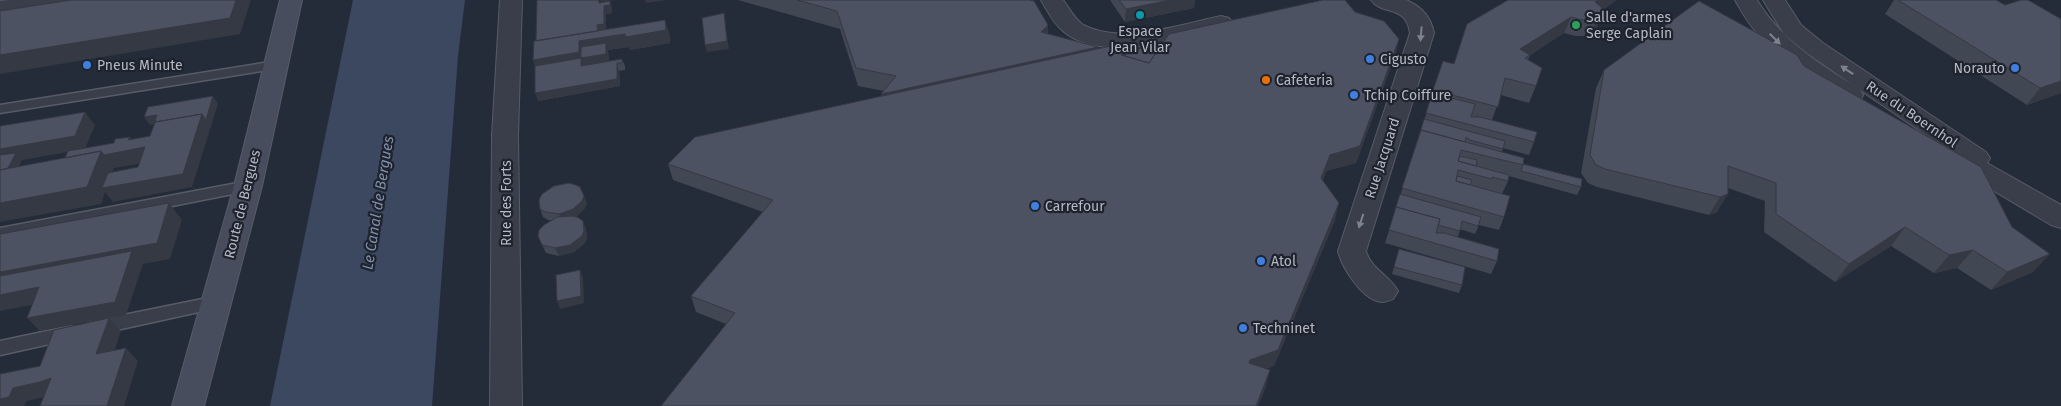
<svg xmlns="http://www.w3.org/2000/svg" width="2061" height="406" font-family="'Fira Sans',sans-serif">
  <rect width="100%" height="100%" fill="#252c39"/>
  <path fill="#3c4860" d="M353,0H465L458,56L432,406H270Z"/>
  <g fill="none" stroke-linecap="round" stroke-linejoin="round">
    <defs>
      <path id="service" d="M276,61L283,65L281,68L0,113V105Z
        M248,181L253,182L255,186L253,190L0,240V228Z
        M217,296L223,298L225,302L223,306L217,308L94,335L88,333L86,328L88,323L94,321Z
        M71,326L77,328L79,333L77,338L0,355V341Z"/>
      <path id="minor" d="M500,0H522L518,136L522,406H490L492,136Z
        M1041,0H1063C1069,8 1074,18 1082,24C1120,46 1181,24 1221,16L1229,18L1233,23L1229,28C1186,39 1100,64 1063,31C1053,23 1047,10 1041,0Z
        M1371,0H1406C1421,6 1431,17 1434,33L1366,251C1371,269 1389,275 1398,291L1393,299C1390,300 1386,302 1382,302C1363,301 1342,268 1338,251L1410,33C1406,4 1382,16 1371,0Z"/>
      <path id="tertiary" d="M9,0H71L68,5L60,7L0,15V1Z
        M1735,0H1757C1780,38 1816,62 1853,85L1807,53L1784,34L1763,0H1785L1801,25L1823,43L1986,152L1990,158L1987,163L2061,205V228L2051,225L1944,161L1940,155L1945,148L1860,90L1863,95L1860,101C1856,102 1852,103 1849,102C1828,99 1773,52 1759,35C1749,25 1742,12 1735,0Z"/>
      <path id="secondary" d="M280,0H302L262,186L204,406H172L234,186Z"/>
    </defs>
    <use href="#service" stroke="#575c67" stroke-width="3"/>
    <use href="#minor" stroke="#575c67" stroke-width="2"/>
    <use href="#tertiary" stroke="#575c67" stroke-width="2"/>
    <use href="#secondary" stroke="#575c67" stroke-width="2"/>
    <use href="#service" fill="#393e4a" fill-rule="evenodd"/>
    <use href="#minor" fill="#393e4a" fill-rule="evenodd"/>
    <use href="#tertiary" fill="#393e4a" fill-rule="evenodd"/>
    <use href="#secondary" fill="#474d5c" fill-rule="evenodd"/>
  </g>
  <path fill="#414753" d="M738,0H1029L1048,25V34L1098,47V49L1128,51L1355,12L1399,39L1395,55L1356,163L1326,171L1323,180L1335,220L1274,366L1266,369V386L1258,406H661L726,324L696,312L691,296L763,212L673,180L668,164L882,96L881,94L884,91L858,86L840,29Z
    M1110,0H1195L1194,8L1125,22Z
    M1508,0H1617L1602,10L1595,33L1590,36H1575L1564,33L1530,55L1528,60L1536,86L1529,103L1501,95L1492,120L1534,142L1529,155L1503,148L1502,152L1523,164L1581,187L1577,195L1509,176L1508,181L1502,194L1504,217L1499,230L1479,225L1475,234L1460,229L1458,237L1497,261L1491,274L1385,243L1443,61L1454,64Z
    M1894,0H1996L2061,93L2027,105L1885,14Z
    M610,1L612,9V13L606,14V29L669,32L670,43L630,50L629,47L608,50L609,61L622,59L625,66V70L619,71L620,86L538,101L535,66L533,60L536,41L601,3Z
    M1804,66L2033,272L1991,290L1957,268L1934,273L1891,246L1835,282L1764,232L1765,201L1728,188L1717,212L1709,215L1597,187L1588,183L1581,173L1596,88L1604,70Z
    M587,203L585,208L576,217L586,229L587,238L585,243L574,252L559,256L546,253L538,236L551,220H548L543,217L540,209Z
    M1399,249L1462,285L1459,293L1392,274Z"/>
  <path fill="#353944" d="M236,0H251L240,34L0,74V55Z
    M600,0H616L601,2Z
    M645,0H667L646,3Z
    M1171,0H1195L1194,8L1125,22L1126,9Z
    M1599,0H1617L1588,18L1595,2Z
    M610,1L612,9V13L606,14V31L665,20L669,32L670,43L630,50L629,47L608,50L609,61L538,73L533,60L539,54L597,25L604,6Z
    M724,13L725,21L729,49L707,52L705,45Z
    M1571,17L1564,33L1514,65L1520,49Z
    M1601,17L1595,33L1590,36L1597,20Z
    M1048,25V43L1041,32Z
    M1399,39L1395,55L1356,163L1326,171L1317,195L1321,178L1330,155Z
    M1129,42L1128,58L1121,55Z
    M1098,47L1097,65L884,112L881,94Z
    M617,63L619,71L620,86L538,101L535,93Z
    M2061,81V93L2027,105L2040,88Z
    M213,96L218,104L192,187L113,202L105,192L101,204L0,222V203L101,151L128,140L130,137L138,149L145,147L155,161L114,168L107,187L183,174L202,114Z
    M85,112L95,125L85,149L22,160L10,187L0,164V149Z
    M157,115L163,123L150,125L144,117Z
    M1728,194L1717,212L1709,215L1720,197Z
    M584,196L587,203L585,208L576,217L562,222L559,214Z
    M169,203L182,220L170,259L143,264L126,315L40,331L27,318L126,268L0,292V272Z
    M1339,203L1335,220L1274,366L1247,376L1245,379L1250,360Z
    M583,221L586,229L587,238L585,243L574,252L559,256L555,248Z
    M1905,227L1891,246L1835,282L1849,264Z
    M1973,250L1957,268L1934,273L1949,255Z
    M2050,254L2033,272L1991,290L2007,272Z
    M580,270L583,278L584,303L560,309L557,301Z
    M39,287L52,301L0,311V295Z
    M109,318L121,331L109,367L96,354Z
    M126,348L138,361L124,406H107Z
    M1270,370L1266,386L1258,406H1256Z
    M51,378L54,395L27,401L24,406H0V399L13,388Z"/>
  <path fill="#4c5261" stroke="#353944" d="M71,0H236L230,18L0,55V11Z
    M537,0H599V3L610,1V5L604,6V24L597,25L598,31L536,41Z
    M797,0H1029L1034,1L1048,25L1041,32L1098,47L881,94L896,76L856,68L837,11Z
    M1119,0H1171L1126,9Z
    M1323,0H1345L1355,12L1384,21L1399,39L1360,146L1330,155L1321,178L1339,203L1278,350L1250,360L1249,363L1270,370L1256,406H661L735,313L691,296L773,200L668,164L695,137L1129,42L1121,55L1149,63L1169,34Z
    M1508,0H1599L1595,2L1601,7L1603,12L1601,17L1597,20H1582L1571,17L1520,49L1530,55L1525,58L1542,68L1536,86L1505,78L1498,107L1433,90L1443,61L1454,64L1467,24Z
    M1898,0H1996L2005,5L2021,0H2028L2061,19V81L2040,88Z
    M1699,1L1797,55L1804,66L1981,167L2012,227L2050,254L2007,272L1973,250L1949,255L1905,227L1849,264L1776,214V183L1728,166V194L1720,197L1605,169L1596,165L1590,155L1604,70Z
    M724,13L727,41L705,45L702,18Z
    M665,20L666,30L626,37L625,34L579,41V52L533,60L534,41Z
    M606,43V54L581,58V47Z
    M1162,44L1149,63L1125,56L1128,51Z
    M581,58V66L622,59V63H617V79L535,93V66Z
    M1432,93L1475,104L1471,117H1480L1537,132L1534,142L1426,113Z
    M213,96L206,120L202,114L155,122L153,128L157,115L144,117L148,107Z
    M85,112L75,136L0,149V126Z
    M202,114L183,174L102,188L108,173L138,167L145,147L104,155L101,151L65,158L68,151L114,143L115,139L130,137L128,140L150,136L155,122Z
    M1424,119L1505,141L1503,149L1470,140L1466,137L1465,142L1421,130L1419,136Z
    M1421,130L1524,158L1523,165L1461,150L1458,161L1509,175L1508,181L1492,177V179L1458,170L1456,181L1510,196L1504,217L1402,188Z
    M101,151L87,187L0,203V170Z
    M16,153L8,168L0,170V155Z
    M1460,156L1477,160L1476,166L1458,161Z
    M1523,164L1582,179L1581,187L1521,171Z
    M1457,176L1472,180L1470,185L1456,181Z
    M569,183L576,185L580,187L584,196L582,201L573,209L559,214L545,212L540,209L539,200L542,194L554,186Z
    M1400,194L1481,217L1478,226L1462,221L1460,231L1438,225L1440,219L1396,207Z
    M169,203L157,243L0,272V234Z
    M1396,207L1440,219L1436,233H1444L1499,249L1497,261L1389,230Z
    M573,216L579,218L583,221L584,231L582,236L570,245L555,248L542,245L538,236L539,230L544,225L557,217Z
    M1399,249L1465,267L1462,285L1394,267Z
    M132,251L115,302L27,318L39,287L0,295V276Z
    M580,270L581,296L557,301L556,275Z
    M109,318L96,354L126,348L107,406H40L51,378L40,382L13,388L9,397L0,399V374L40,366L54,330Z"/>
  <defs><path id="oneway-solid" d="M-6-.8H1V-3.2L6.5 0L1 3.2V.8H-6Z" transform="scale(1.25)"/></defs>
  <g fill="#7d828e">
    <use href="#oneway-solid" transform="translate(1421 34) rotate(95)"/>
    <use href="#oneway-solid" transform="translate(1775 39) rotate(45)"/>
    <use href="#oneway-solid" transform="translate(1847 70) rotate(-146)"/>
    <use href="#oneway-solid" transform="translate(1361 221) rotate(108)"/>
  </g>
  <circle fill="#0f9aa8" stroke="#1e232e" stroke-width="2" cx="1140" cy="15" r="5"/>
  <circle fill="#2e9e5b" stroke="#1e232e" stroke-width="2" cx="1576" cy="25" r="5"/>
  <g fill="#3f7fe0" stroke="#1e232e" stroke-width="2">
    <circle cx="1370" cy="59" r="5"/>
    <circle cx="87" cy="65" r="5"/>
    <circle cx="2015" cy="68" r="5"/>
    <circle cx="1354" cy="95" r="5"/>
    <circle cx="1035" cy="206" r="5"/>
    <circle cx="1261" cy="261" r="5"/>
    <circle cx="1243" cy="328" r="5"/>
  </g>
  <circle fill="#e8710a" stroke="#1e232e" stroke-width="2" cx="1266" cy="80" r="5"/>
  <g text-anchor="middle" stroke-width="4.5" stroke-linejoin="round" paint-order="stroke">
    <g font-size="14" fill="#b4b9c5" stroke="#1e232e" text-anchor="start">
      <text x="1586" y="22">Salle d'armes<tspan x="1586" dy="16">Serge Caplain</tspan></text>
      <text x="1140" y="36" text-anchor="middle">Espace<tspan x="1140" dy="16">Jean Vilar</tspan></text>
      <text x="1380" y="64">Cigusto</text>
      <text x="97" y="70">Pneus Minute</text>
      <text x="2005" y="73" text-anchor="end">Norauto</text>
      <text x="1276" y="85">Cafeteria</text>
      <text x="1364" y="100">Tchip Coiffure</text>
      <text x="1045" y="211">Carrefour</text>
      <text x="1271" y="266">Atol</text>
      <text x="1253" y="333">Techninet</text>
    </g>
    <g font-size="14" fill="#b4b9c5" stroke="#1e232e">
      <text transform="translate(1912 114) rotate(34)" y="5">Rue du Boernhol</text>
      <text transform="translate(1382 158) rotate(-72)" y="5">Rue Jacquard</text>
      <text transform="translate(506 203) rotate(-90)" y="5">Rue des Forts</text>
      <text transform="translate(242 204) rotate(-76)" y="5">Route de Bergues</text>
    </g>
    <g font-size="15" font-style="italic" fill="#7f8eaa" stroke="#1e232e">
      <text transform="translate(378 203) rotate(-81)" y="5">Le Canal de Bergues</text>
    </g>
  </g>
</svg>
